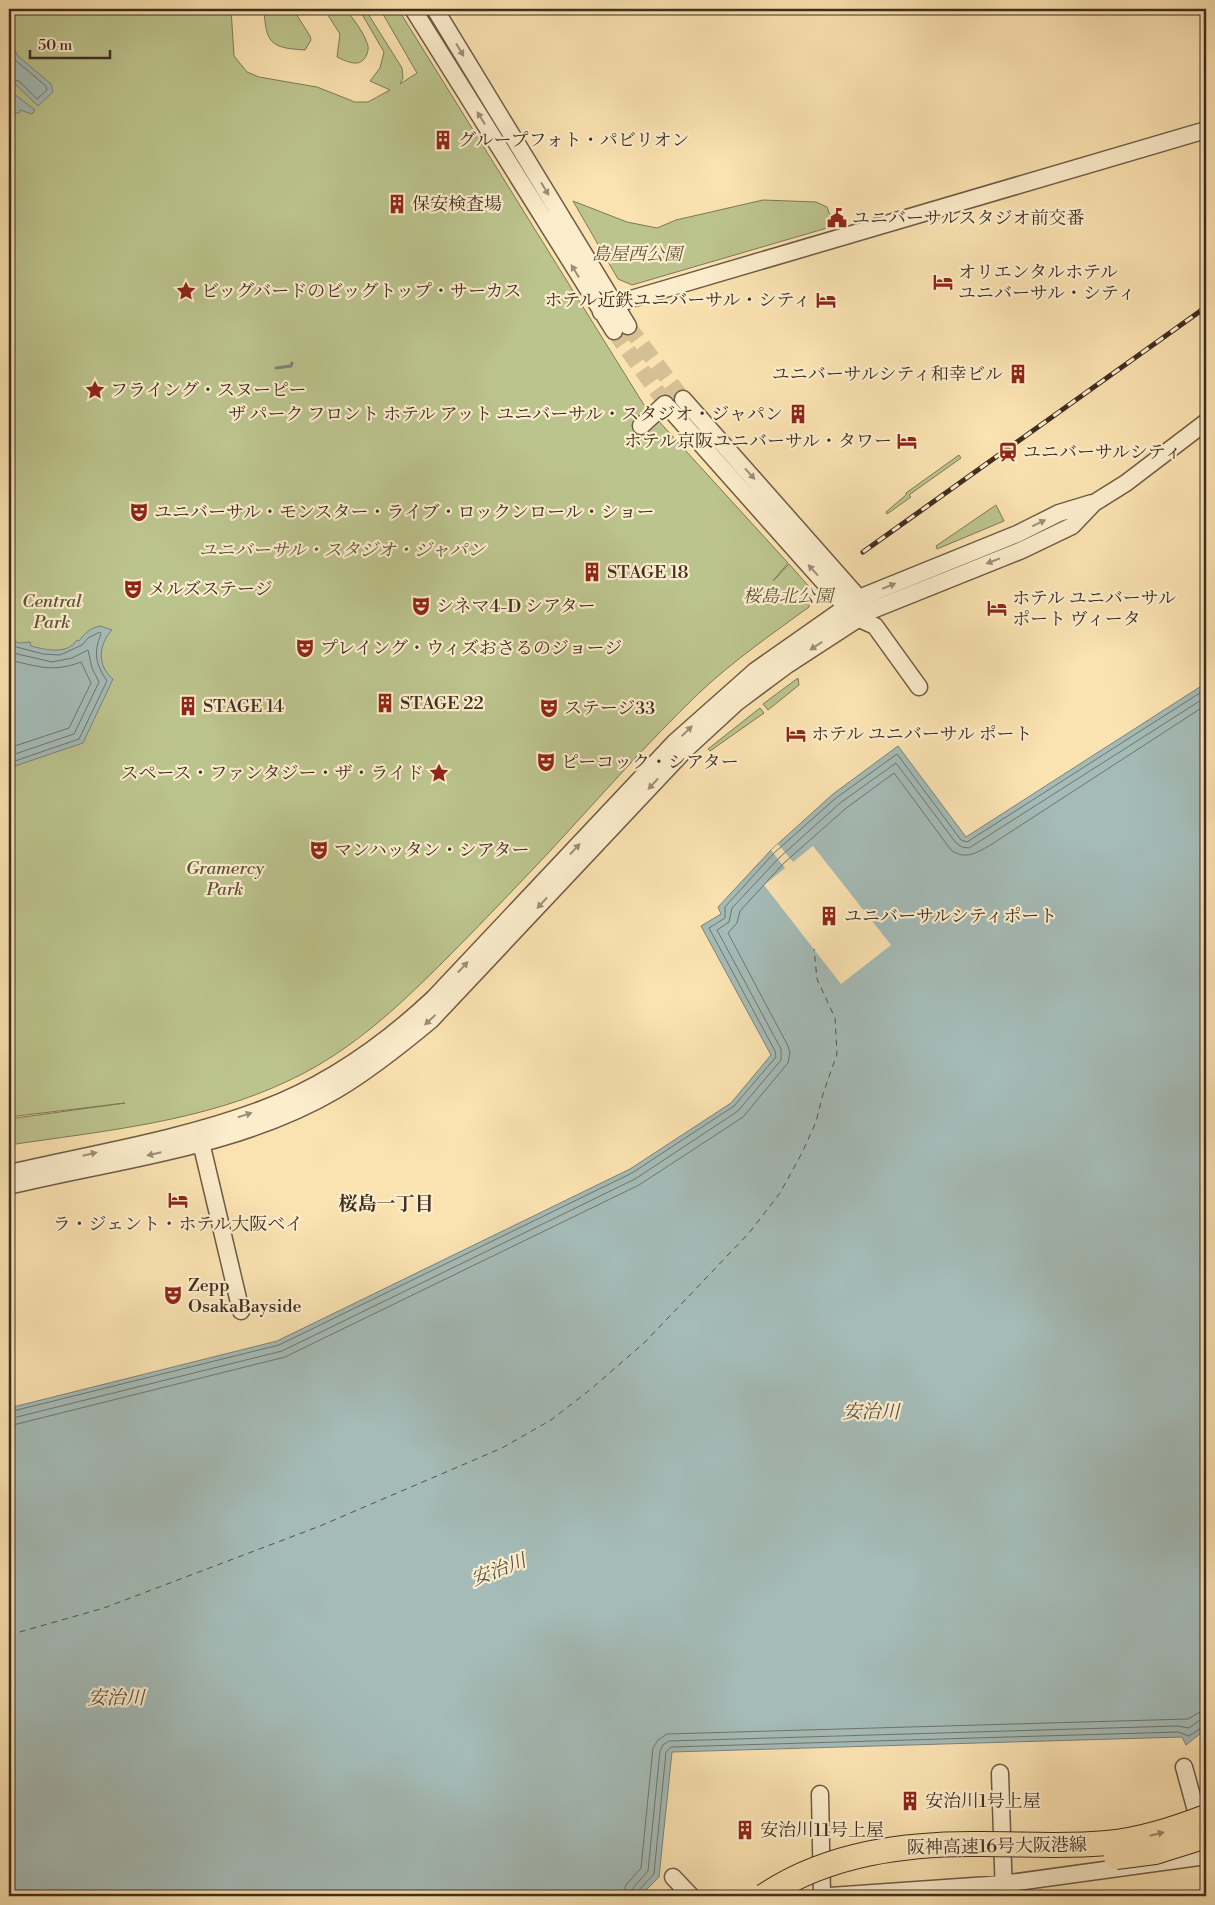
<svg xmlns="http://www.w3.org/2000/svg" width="1215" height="1905" font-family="'Libre Bodoni','Noto Serif JP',serif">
  <rect width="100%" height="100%" fill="#fbe3b1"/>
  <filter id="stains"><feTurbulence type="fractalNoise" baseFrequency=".004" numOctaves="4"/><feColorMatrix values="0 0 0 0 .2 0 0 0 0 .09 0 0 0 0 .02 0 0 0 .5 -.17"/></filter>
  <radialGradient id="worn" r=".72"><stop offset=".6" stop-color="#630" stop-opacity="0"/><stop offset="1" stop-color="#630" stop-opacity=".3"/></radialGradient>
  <path fill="#bcc48e" stroke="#7e7858" d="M9,9H231L234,56L247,72L259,77L317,87L355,102H368L390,90L370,81L380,68L384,52L359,9H365L402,68L403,78L400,84L417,73L380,9H398L644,405L788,563L773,581L789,564L812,590L809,607C772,634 733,661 699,693C647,743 600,797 551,850C517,886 483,922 447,958C400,1005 352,1051 290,1080C203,1122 103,1131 9,1145V1119L125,1103L9,1117Z
    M264,9H293L310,36L311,40L305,50C270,48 266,43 264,9Z
    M324,9H346C353,19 363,31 367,43C369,47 368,51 367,54C361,69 348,62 337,57L340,34Z
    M763,200L816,202L827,207L834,226L632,285L618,279L573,201L627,222L657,228L676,220Z
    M959,455L961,458L909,495L911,497L887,514L886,512L906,495V493Z
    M996,505L1004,521L937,549L936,546Z
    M798,678L799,685L768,710L763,704Z
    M760,708L764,713L710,751L708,749Z"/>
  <path fill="#a4bbb7" stroke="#7c827b" d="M9,40L18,56L51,84L53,92L38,106L15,84L9,90L35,110L32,114L20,110L19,113L9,112Z
    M100,626L112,630C98,645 97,666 113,679L83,743L9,768V639L19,643L30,642L31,646C46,650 67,655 77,640L79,641C84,634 90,628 100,626Z
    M1206,683V1729L1186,1745L1182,1737L672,1752L659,1877L640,1896H9V1408L277,1341L630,1169L731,1103L771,1055L701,926L721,914L718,907L771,850L833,794L898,746L966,837Z"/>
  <path fill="#fbe3b1" d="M778,844L793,862L813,846L891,945L841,984L764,885L785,868L771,850Z"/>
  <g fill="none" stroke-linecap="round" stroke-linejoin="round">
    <path stroke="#72746c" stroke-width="1" d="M9,51L15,60L46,86L47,90L37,99L19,81L13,80L9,83
      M9,645L43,654L60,655L82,645L88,638L100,632L101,634C93,653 96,665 107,681L79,739L9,763
      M9,652L52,662L72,658L88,650L92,668L99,682L74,734L9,756
      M9,660C37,666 52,673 81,662L91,683L69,728L9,748
      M9,1412L279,1345L632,1173L734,1106L776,1057L775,1051L709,928L725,918V907L774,853L836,798L897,754L961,840L967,842L1206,689
      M9,1419L282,1351L635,1179L738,1111L781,1060V1049L717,930L729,922L732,908L779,858L840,803L896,763L956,843L962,847L969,848L1206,697
      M9,1426L285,1357L639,1185L743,1117L788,1063L790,1053L788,1046L728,933L737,923L740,911L784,863L845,809L894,773L951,850C966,861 978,852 992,844L1206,705
      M623,1896L626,1885L641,1868L653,1748L658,1740L667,1734L1188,1719L1198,1713L1206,1712
      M630,1896L633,1888L648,1871L660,1751L663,1745L669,1741L1177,1726L1189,1728L1200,1720L1206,1719
      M637,1896L638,1891L654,1874L666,1752L671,1747L1178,1732L1189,1736L1206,1725"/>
    <path stroke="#7c827b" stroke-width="3" d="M276,368L291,366L292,363"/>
    <path stroke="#585047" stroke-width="1" stroke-dasharray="6 5" stroke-linecap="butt" d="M9,1635L104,1608L320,1526L502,1448L551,1420L591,1389L645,1342L749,1233L780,1193L802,1153L816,1122L823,1094L837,1054L835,1018L817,979L814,949"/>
    <path stroke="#d5bf94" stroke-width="16" stroke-dasharray="16 8" stroke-linecap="butt" d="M628,326L683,399
      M614,331L669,408"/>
    <defs>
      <path id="minor" d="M413,9L614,331
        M435,9L628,326
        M601,312L631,299L1206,130
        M683,399L866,606
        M669,408L845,606L857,618L875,626L919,687
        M641,426L665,404
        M199,1134L241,1311
        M9,1173C92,1154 184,1139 263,1109C327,1085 384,1045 434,998L675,742L755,671L859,598L1017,534L1059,513L1092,503
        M9,1186C119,1159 237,1148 336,1090C370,1070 401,1045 431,1020L685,750L736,703L787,665L870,611L1022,550L1072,526L1094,503L1126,483L1206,422
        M1184,1767L1201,1829
        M1000,1773L1004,1896
        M820,1794L822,1896
        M673,1877L691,1896
        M830,1896L1003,1884L1206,1856"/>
    </defs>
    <use href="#minor" stroke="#6e5a46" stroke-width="19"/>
    <use href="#minor" stroke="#fcedcc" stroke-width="16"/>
    <defs>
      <path id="rail" d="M863,552L1206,307"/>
    </defs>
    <use href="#rail" stroke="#3f2d22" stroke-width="5"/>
    <use href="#rail" stroke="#fcedcc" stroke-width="3" stroke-dasharray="9" stroke-linecap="butt"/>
    <defs>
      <path id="highway-bridge" d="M1116,1857L1155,1852L1206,1836
        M764,1896C828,1853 907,1843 982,1844C1024,1844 1066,1847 1107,1843C1141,1840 1174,1829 1206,1817"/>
    </defs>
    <use href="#highway-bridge" stroke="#3f2d22" stroke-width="26" stroke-linecap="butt"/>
    <use href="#highway-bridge" stroke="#fbe3b1" stroke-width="24"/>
  </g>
  <defs><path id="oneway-solid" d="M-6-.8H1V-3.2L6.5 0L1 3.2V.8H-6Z" transform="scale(1.25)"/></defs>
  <g fill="#9e8d77">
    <use href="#oneway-solid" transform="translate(460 50) rotate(59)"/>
    <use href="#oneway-solid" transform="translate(481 118) rotate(-122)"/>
    <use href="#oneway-solid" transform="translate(545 189) rotate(59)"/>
    <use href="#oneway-solid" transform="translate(575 271) rotate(-122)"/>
    <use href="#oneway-solid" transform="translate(750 474) rotate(48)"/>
    <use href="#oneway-solid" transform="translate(1039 523) rotate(-26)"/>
    <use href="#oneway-solid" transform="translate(993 561) rotate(159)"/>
    <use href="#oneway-solid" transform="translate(813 570) rotate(-132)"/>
    <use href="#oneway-solid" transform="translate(889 586) rotate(-22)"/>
    <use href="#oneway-solid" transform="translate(816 646) rotate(147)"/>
    <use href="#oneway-solid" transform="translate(687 731) rotate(-44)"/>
    <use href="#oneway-solid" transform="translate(653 784) rotate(133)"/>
    <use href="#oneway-solid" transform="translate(575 849) rotate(-47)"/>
    <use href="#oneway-solid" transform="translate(542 903) rotate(133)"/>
    <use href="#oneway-solid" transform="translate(463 967) rotate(-47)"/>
    <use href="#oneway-solid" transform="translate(430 1020) rotate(137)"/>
    <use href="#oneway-solid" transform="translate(245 1115) rotate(-17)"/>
    <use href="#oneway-solid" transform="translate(90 1154) rotate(-13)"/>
    <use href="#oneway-solid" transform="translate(154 1154) rotate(167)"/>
  </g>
  <use fill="#9d886a" href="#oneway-solid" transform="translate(1157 1834) rotate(-14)"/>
  <defs>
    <symbol id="building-bare" viewBox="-9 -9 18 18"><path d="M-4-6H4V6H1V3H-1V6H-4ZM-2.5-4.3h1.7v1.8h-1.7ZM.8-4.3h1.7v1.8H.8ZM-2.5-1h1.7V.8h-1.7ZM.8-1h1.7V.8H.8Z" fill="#8f2418" stroke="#fcedcc" stroke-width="2.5" paint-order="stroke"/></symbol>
    <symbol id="civic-bare" viewBox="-9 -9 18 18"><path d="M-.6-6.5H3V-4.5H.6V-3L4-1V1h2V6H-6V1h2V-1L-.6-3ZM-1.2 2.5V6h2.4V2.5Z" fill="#8f2418" stroke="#fcedcc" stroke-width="2.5" paint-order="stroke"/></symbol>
    <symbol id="hotel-bare" viewBox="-9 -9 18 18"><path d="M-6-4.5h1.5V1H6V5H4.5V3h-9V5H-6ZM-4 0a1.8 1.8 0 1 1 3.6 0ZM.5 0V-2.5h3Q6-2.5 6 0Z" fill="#8f2418" stroke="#fcedcc" stroke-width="2.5" paint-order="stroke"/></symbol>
    <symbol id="sight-bare" viewBox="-9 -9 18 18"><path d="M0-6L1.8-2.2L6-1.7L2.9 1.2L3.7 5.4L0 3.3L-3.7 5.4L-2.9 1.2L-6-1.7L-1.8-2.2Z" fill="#8f2418" stroke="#fcedcc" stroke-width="2.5" paint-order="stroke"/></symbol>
    <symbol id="station-bare" viewBox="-9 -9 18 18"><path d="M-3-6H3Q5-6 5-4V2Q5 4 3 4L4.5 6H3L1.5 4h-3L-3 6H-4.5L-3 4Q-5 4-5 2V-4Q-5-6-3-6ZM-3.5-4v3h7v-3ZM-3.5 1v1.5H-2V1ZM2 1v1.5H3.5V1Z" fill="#8f2418" stroke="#fcedcc" stroke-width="2.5" paint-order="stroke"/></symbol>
    <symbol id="theatre-bare" viewBox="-9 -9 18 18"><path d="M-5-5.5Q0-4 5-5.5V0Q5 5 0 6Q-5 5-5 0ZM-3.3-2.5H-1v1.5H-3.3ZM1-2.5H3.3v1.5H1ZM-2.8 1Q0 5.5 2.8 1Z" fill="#8f2418" stroke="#fcedcc" stroke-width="2.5" paint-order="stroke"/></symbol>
  </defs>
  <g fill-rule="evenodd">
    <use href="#building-bare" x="429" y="126" width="28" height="28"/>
    <use href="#building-bare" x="383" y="190" width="28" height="28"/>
    <use href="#civic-bare" x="823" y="204" width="28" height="28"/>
    <use href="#hotel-bare" x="929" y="268" width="28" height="28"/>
    <use href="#sight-bare" x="172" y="277" width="28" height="28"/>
    <use href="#hotel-bare" x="812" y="286" width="28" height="28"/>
    <use href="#building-bare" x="1004" y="360" width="28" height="28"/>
    <use href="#sight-bare" x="81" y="376" width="28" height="28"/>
    <use href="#building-bare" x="784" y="400" width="28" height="28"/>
    <use href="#hotel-bare" x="893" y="427" width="28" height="28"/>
    <use href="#station-bare" x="994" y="438" width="28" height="28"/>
    <use href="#theatre-bare" x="125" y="498" width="28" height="28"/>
    <use href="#building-bare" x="578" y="558" width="28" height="28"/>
    <use href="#theatre-bare" x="119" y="575" width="28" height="28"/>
    <use href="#theatre-bare" x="407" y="592" width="28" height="28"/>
    <use href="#hotel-bare" x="983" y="594" width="28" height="28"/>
    <use href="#theatre-bare" x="291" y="634" width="28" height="28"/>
    <use href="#building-bare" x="371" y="689" width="28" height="28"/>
    <use href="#building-bare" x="174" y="692" width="28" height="28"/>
    <use href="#theatre-bare" x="535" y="694" width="28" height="28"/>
    <use href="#hotel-bare" x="782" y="720" width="28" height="28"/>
    <use href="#theatre-bare" x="532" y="748" width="28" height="28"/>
    <use href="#sight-bare" x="425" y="759" width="28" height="28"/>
    <use href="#theatre-bare" x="305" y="836" width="28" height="28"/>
    <use href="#building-bare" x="815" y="902" width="28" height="28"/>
    <use href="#hotel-bare" x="164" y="1186" width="28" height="28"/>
    <use href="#theatre-bare" x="159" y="1281" width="28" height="28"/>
    <use href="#building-bare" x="896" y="1787" width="28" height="28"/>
    <use href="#building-bare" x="731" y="1816" width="28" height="28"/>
  </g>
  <g text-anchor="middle" stroke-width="4.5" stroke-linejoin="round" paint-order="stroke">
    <g font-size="18" fill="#3f2d22" stroke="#fcedcc" text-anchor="start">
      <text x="458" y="146">グループフォト・パビリオン</text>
      <text x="412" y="210">保安検査場</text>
      <text x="852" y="224">ユニバーサルスタジオ前交番</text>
      <text x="958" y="278">オリエンタルホテル<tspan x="958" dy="21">ユニバーサル・シティ</tspan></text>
      <text x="201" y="297">ビッグバードのビッグトップ・サーカス</text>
      <text x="811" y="306" text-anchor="end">ホテル近鉄ユニバーサル・シティ</text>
      <text x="1003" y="380" text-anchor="end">ユニバーサルシティ和幸ビル</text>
      <text x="110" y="396">フライング・スヌーピー</text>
      <text x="783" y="420" text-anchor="end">ザ パーク フロント ホテル アット ユニバーサル・スタジオ・ジャパン</text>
      <text x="892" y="447" text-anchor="end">ホテル京阪ユニバーサル・タワー</text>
      <text x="1023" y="458">ユニバーサルシティ</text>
      <text x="154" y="518">ユニバーサル・モンスター・ライブ・ロックンロール・ショー</text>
      <text x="607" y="578">STAGE 18</text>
      <text x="148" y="595">メルズステージ</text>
      <text x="1012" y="604">ホテル ユニバーサル<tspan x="1012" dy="21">ポート ヴィータ</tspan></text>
      <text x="436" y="612">シネマ4-D シアター</text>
      <text x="320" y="654">プレイング・ウィズおさるのジョージ</text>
      <text x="400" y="709">STAGE 22</text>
      <text x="203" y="712">STAGE 14</text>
      <text x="564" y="714">ステージ33</text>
      <text x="811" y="740">ホテル ユニバーサル ポート</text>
      <text x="561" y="768">ピーコック・シアター</text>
      <text x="424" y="779" text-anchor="end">スペース・ファンタジー・ザ・ライド</text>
      <text x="334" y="856">マンハッタン・シアター</text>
      <text x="844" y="922">ユニバーサルシティポート</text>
      <text x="178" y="1230" text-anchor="middle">ラ・ジェント・ホテル大阪ベイ</text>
      <text x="188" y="1291">Zepp<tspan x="188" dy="21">OsakaBayside</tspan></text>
      <text x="925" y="1807">安治川1号上屋</text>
      <text x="760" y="1836">安治川11号上屋</text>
    </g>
    <g font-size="18" font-style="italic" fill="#5e533d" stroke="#fcedcc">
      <text x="637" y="260">島屋西公園</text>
      <text x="342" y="556">ユニバーサル・スタジオ・ジャパン</text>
      <text x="788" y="602">桜島北公園</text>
      <text x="52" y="607">Central<tspan x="52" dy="21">Park</tspan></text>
      <text x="225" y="874">Gramercy<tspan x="225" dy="21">Park</tspan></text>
    </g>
    <g font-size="18" fill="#3f2d22" stroke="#fcedcc">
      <text transform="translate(997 1846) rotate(-1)" y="6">阪神高速16号大阪港線</text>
    </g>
    <g font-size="19" font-weight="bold" fill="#3f2d22" stroke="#fcedcc">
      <text x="386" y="1210">桜島一丁目</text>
    </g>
    <g font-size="19" font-style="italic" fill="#585047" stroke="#fcedcc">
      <text x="871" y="1418">安治川</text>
      <text transform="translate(498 1569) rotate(-21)" y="7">安治川</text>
      <text x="116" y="1704">安治川</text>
    </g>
  </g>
  <rect width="1215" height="1905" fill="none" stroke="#fbe3b1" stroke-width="30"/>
  <rect x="10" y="10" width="1195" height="1885" fill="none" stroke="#3f2d22" stroke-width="2.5"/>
  <rect x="15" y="15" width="1185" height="1875" fill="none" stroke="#3f2d22"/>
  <path d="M30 50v8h80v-8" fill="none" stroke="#3f2d22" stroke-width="2.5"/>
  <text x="38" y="50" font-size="15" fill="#3f2d22" stroke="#fcedcc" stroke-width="4" paint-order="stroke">50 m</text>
  <rect width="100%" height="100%" filter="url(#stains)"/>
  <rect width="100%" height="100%" fill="url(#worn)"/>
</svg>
